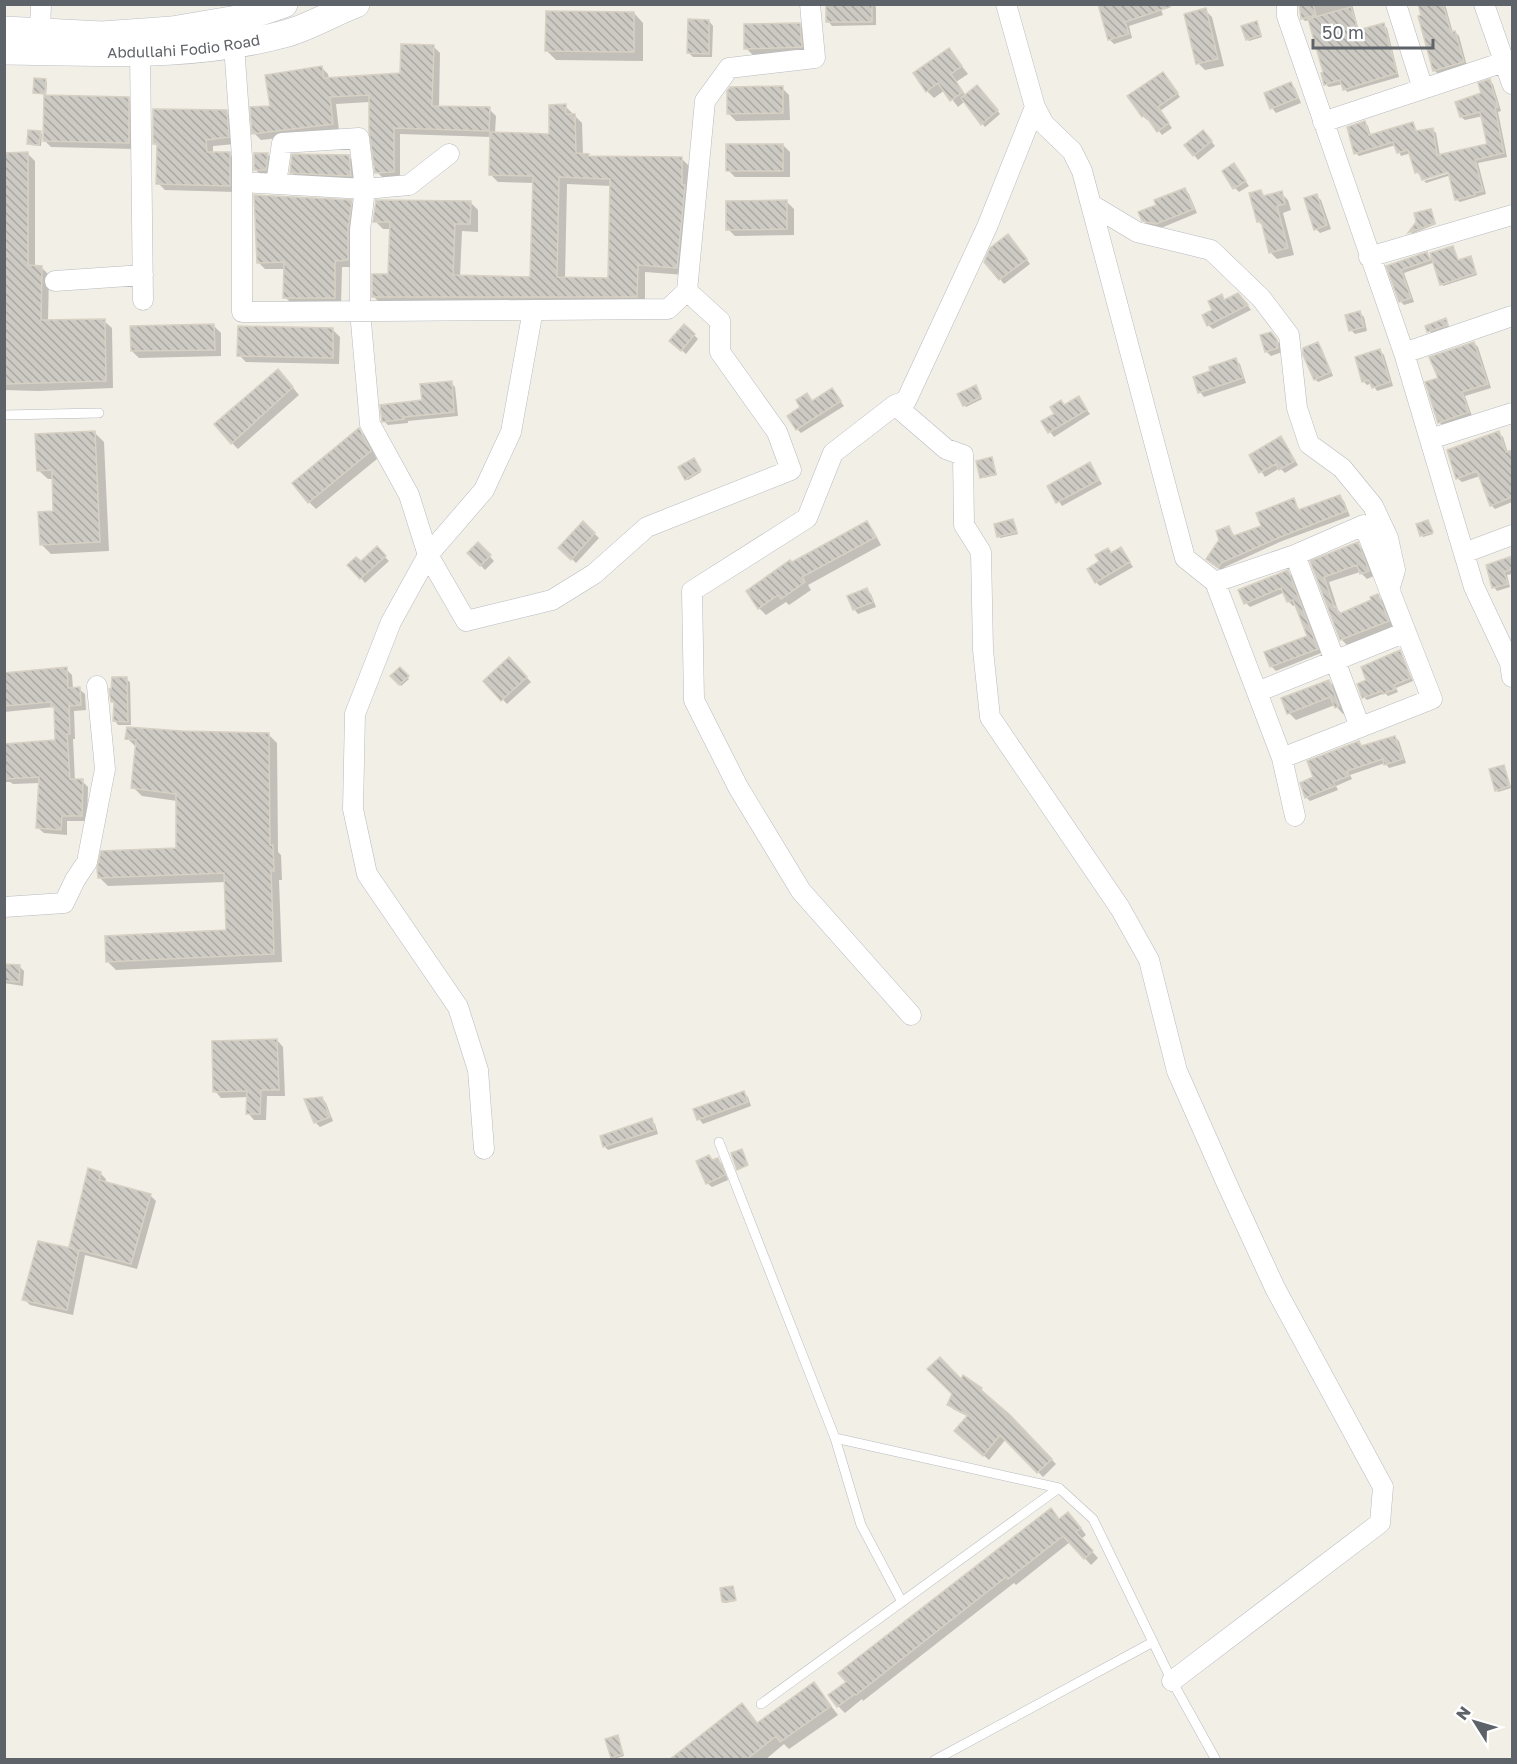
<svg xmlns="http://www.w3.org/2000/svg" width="1517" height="1764" font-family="'Golos Text',sans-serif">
  <defs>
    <pattern id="building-back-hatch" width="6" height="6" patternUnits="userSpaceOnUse" patternTransform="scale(1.5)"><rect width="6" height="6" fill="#cdcac4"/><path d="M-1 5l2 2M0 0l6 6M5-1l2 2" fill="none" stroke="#aaa8a3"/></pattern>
  </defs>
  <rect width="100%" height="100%" fill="#f2efe7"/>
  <path fill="#0003" fill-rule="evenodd" d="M828,4H873L876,7V25L832,26L828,21Z
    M1100,4H1159L1163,15L1129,26L1132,38L1114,44L1110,40Z
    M1300,4H1352L1359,31L1383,25L1387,28L1399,77L1347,92L1343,84L1329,87L1325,84V73L1310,20L1305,21L1302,18Z
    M1420,4H1445L1453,33L1455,32L1459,36L1467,66L1438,74L1434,70Z
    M1205,10L1212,17L1224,66L1205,70L1198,63Z
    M634,13L643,23V61L556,60L547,51Z
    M709,21L713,26L712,57H693L689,53Z
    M1257,23L1262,37L1249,41L1247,39Z
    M799,24L806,31L808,54L753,55L746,48Z
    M433,46L440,53L439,107L489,109L496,116L495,133L551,136L565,106L582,123L583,155L590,157L682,159L690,167L685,275L645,272V305H382L374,297L389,276L391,229H383L375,221L470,202L478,210V232L462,231L460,277L532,278L534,183L498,182L490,174L491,137L400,134V179H384L377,172L370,102L336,104L339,131L261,140L254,133L271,108L321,67L328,74L329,79L402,75ZM567,184L612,186L609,280L565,279Z
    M949,50L968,74L956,82L966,96L980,90L1000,114L985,127L965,101L958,107L945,90L934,98L927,91Z
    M1167,78L1180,97L1160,111L1172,128L1162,135L1149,118L1147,120L1143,116Z
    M45,81L47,82L46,97L128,99L134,105L135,149L51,147L44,140L46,95L34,92Z
    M1490,81L1493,84L1501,111L1498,112L1507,157L1478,163L1486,194L1460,202L1456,199L1451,175L1426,183L1424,181L1456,171L1420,176L1417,172L1411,153L1401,156L1396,145L1359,156L1356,153L1365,122L1368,126L1371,136L1413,123L1418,132L1432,129L1436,133L1440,156L1489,145L1483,116L1465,120L1461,117L1483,94Z
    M1291,84L1295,88L1301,103L1276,113L1272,108L1266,94Z
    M782,88L789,95L790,120L736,121L729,114Z
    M226,112L233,119L235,144L213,146V154H229L236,161V192L165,190L158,183V147L155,144Z
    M40,132L42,134L41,146L31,145L29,143Z
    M1207,136L1215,146L1198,160L1194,155Z
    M783,145L790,152V177H735L728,170Z
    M4,154H28L35,161V267H41L49,275L48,321H104L112,328L113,388L38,391L4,390Z
    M268,155L275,162L273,176H262L255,169Z
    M348,156L355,163L358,182L298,179L291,172Z
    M1234,165L1249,186L1239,192L1235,188Z
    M1185,189L1189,194L1197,213L1161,228L1148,225L1143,220L1158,206Z
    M1260,191L1266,197L1281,193L1288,200L1291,210L1283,213L1294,255L1277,259L1270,252L1264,227L1258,221Z
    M1316,196L1321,200L1331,229L1320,233L1316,229Z
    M351,202L358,209L354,267H342L341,305L292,304L285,297V269H265L258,262Z
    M787,202L794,209V235L735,236L728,229Z
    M1431,210L1436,224L1411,234L1416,224L1419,227Z
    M1013,241L1030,264L1004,284L1000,279Z
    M1427,254L1434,262L1458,261L1471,258L1477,275L1443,286L1435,262L1404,273L1414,302L1404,305L1400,301L1388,267Z
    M1221,296L1226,301L1243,299L1251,310L1213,329L1208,325Z
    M1359,312L1364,317L1367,331L1355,334L1351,330Z
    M1447,322L1449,327L1431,333L1427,327Z
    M214,326L221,333V356L139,358L132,351Z
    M333,330L340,337L339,364L246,362L239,355Z
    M1271,333L1281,345L1282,352L1271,356L1266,351Z
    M694,335L698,339L686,354L676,345Z
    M1317,343L1321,347L1333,376L1318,382L1315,379Z
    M1474,343L1478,347L1491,388L1465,396L1472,416L1443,426L1439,422L1440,379Z
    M1380,351L1384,355L1393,386L1377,391L1372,383L1367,385L1363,381Z
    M1235,360L1240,364L1246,383L1204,397L1200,392Z
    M285,378L299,395L238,449L232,443Z
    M451,383L455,387L458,416L408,421V423L388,425L384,421L423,402Z
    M977,389L982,399L966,407L964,405Z
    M832,390L844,406L801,433L797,429L813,403Z
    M1078,398L1090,414L1054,437L1043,422Z
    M359,430L366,437L377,459L316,509L309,502Z
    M94,432L104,442L109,551L51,554L41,544L55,512L54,479H48L38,470Z
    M1498,433L1503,437L1508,453L1512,451V502L1495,509L1491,505L1480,476L1462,482L1457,478Z
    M1281,438L1298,465L1285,473L1280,468L1265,477L1251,455Z
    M991,458L997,475L983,478L981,477Z
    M695,461L701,472L688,480L686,479Z
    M1089,464L1102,484L1062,506L1049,486Z
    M1340,497L1344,501L1350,516L1282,541L1225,567L1222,571L1212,563L1221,540L1229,527L1235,537L1263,527L1294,500L1300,511Z
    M1013,521L1018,534L1000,538L995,526Z
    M1428,522L1433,534L1423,537L1422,535Z
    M867,523L873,530L881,545L808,585L811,590L789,605L786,602L766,615L759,608L792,564Z
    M584,524L599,538L576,563L561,548Z
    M478,544L494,561L485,570L469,553Z
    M1358,544L1363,550L1374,576L1367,579L1360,572L1329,582L1338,610L1342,614L1373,601L1377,595L1383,601L1393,627L1347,645L1341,639L1312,562Z
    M377,549L389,561L365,583L361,578V563Z
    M1121,549L1133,567L1100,586L1096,582L1101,562Z
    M1512,557V574L1507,575L1510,587L1497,591L1494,587L1488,566Z
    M1288,572L1292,576L1321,653L1276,671L1271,666L1309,637L1297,604L1293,606L1288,601L1285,592L1250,607L1246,603Z
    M867,590L871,594L876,607L858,614L854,609Z
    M1400,652L1413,681L1396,688L1398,692L1388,696L1385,693L1367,700L1364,697L1368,681Z
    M509,659L531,682L507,704L485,681Z
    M66,669L72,675L73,689H79L85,694L86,710L74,711L75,739H73L75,781H82L88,787L87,821H67V835L44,833L38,828L40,783L13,784L10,782H4V744L57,741L54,707L4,712V675Z
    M400,669L409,679L401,686L392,676Z
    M126,679L130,682L131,725H118L115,721L116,705L112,701Z
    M1329,681L1336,688L1345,713L1343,714L1335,705L1296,720L1289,713Z
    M182,733L268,734L277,743L278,852L281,855L282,880H279L282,962L116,970L107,961L228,931L226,882L108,886L99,877L178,850L177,801L142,796L133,787L136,747L127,738Z
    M1395,737L1399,741L1406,763L1389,768L1385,763L1350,775L1352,779L1336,786L1338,790L1310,801L1307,798L1302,787L1359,742L1362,746Z
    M1504,766L1511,788L1498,792L1497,790Z
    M4,966L20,967L24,971L23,986L4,983Z
    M277,1040L283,1047L285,1096H267L266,1120H254L248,1113V1097L221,1098L215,1091Z
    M743,1093L748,1097L751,1106L703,1124L699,1119Z
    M322,1098L326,1103L333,1121L320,1127L315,1122Z
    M651,1120L655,1124L658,1134L608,1150L604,1146Z
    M709,1156L714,1161L718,1160L722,1164L728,1180L712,1187L707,1183Z
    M100,1173L106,1179L105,1183L150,1195L156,1201L137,1269L85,1255L73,1315L30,1305L24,1299L74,1250L71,1247Z
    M961,1381L981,1389L986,1394L985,1395L1008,1415L1056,1464L1043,1477L1006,1439L989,1460L961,1436L969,1417L953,1409L949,1404Z
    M1051,1510L1060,1520L1068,1514L1075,1520L1086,1535L1081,1539L1098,1558L1091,1565L1070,1542L1016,1585L1014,1583L863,1701L862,1699L845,1713L838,1706L830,1695Z
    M732,1587L736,1601L725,1603L723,1602Z
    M814,1684L838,1715L789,1749L784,1744L765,1760H680L750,1713L758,1724Z
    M619,1739L624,1756L614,1759L612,1757Z"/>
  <path fill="url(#building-back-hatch)" stroke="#d7d1c4" stroke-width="1.5" fill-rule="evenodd" d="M826,4H872V22H826Z
    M1098,4H1170V7L1125,22L1129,34L1108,40Z
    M1299,4H1313L1316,15L1301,19Z
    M1418,4H1443L1451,32L1455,31L1464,62L1433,71L1418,16L1421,15Z
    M1351,7L1358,30L1384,23L1397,73L1343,90L1340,80L1324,85L1321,73L1323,72L1308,19Z
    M1206,8L1218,59L1196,64L1184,14Z
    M546,11L634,12V52L545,51Z
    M688,19L709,20V54L687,53Z
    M1257,21L1261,35L1246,40L1241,26Z
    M800,23L802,47L744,49V24Z
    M401,44L434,45L432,106L490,107L489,131L394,128V172L375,173L369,131V95L330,97L333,124L252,134L250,107L270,106L265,75L322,66L324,78L400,73Z
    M949,48L962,66L951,74L963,92L950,101L938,83L926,92L913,73Z
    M1163,72L1178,93L1158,107L1169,123L1157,132L1145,115L1142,117L1127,96Z
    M34,78L46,79L45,94L33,93Z
    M1490,79L1498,107L1495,108L1504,153L1475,160L1483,191L1474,193L1475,195L1455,200L1448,172L1422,180L1419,172L1415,173L1408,150L1397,153L1393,142L1354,154L1347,127L1365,121L1369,135L1413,122L1416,131L1433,128L1437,155L1487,144L1480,112L1460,117L1455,102L1481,93L1478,83Z
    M1291,82L1298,98L1270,109L1264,93Z
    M977,85L998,110L981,125L961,98Z
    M783,86V113L727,114V91L730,87Z
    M44,95L129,97V143L43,141Z
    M566,104V114H575L576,153L589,154L588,156L682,157V185H685L677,268L638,265L637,297H372V274H388L390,222H373L376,200L471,201L470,224H455L453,275L530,277L533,176L489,175L490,132L549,134V105ZM559,177L610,179L608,278L557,277Z
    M153,109L227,110L229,137L206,140L207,152H230V186L156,184L157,144H153Z
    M28,130L41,131L39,145L27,144Z
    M1203,130L1212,141L1193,156L1184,145Z
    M726,144H783V171H726Z
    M28,152V265L42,266L41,320L105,319L106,381L4,384V153Z
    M254,153H268L266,170H254Z
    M292,154L349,155L351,176L290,173Z
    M1234,163L1246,181L1233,189L1222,171Z
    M1185,188L1194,209L1156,224L1142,221L1138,212L1156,205L1154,200Z
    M1261,190L1263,196L1282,191L1285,204L1277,206L1288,248L1269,253L1261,221L1257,222L1249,193Z
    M1317,194L1327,225L1314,230L1304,198Z
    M254,195L352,200L348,230V260L335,261V298H283L284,262L257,263Z
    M787,200V229L726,230V201Z
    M1431,209L1435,223L1408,233L1416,222L1417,225L1414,213Z
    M1008,234L1027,259L999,280L984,262L990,248Z
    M1453,246L1458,260L1471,256L1476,273L1440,285L1430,253Z
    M1427,252L1430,260L1401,270L1411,298L1399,302L1386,266Z
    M1238,293L1248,305L1207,326L1202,315L1212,310L1208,301L1222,294L1224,300Z
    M1360,311L1364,327L1349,331L1345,315Z
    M1446,318L1448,325L1427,332L1425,326Z
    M214,324L215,350L131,351L130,326Z
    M684,324L695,334L681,351L669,341Z
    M238,326L333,328V358L237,356Z
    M1271,332L1277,340L1278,348L1265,352L1260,335Z
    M1318,342L1331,372L1314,380L1303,355V348Z
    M1474,342L1488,384L1462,392L1469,412L1438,423L1425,382L1438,378L1429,357Z
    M1380,349L1390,382L1372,388L1369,380L1362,382L1355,357Z
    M1236,358L1243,378L1198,393L1193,377L1210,371L1209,367Z
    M278,369L293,387L231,444L214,424Z
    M452,381L454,412L404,417V419L382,422L380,405L422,400L420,384Z
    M976,385L981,397L963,406L957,394Z
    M832,388L841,401L796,430L787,416L800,407L796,400L807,393L812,401Z
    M1079,396L1087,410L1048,433L1041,421L1054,414L1050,407L1061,400L1064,405Z
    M359,428L371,451L308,503L292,483Z
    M95,431L100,542L40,545L38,512L53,511L52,470L37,471L35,434Z
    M1499,431L1506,452L1512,450V497L1490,506L1477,471L1456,479L1447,450Z
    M1281,436L1295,461L1279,470L1276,464L1259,473L1249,455Z
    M992,457L996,474L980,478L976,461Z
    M694,458L701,470L685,480L678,467Z
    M1090,462L1099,480L1056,503L1047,486Z
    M1340,495L1347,511L1278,538L1221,563L1218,568L1206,559L1219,540L1216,531L1229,526L1233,536L1261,526L1256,513L1294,498L1298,510Z
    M1013,519L1017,532L997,537L994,524Z
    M1428,520L1433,532L1420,536L1416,524Z
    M583,521L595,533L571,560L558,548Z
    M867,521L876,537L802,577L805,582L781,599L778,595L758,609L746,591L790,560L792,562Z
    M478,542L491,555L480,566L467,553Z
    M1358,542L1369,571L1360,574L1357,565L1324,577L1334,607L1336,606L1339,614L1371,600L1370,597L1378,594L1389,621L1340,640L1310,561Z
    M377,546L386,556L360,579L347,565L356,557L361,561Z
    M1121,547L1130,562L1095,583L1087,569L1099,561L1095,555L1108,548L1111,553Z
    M1512,556V569L1504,572L1508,584L1492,588L1486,565Z
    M1288,570L1318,649L1270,667L1264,652L1307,636L1293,600L1287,602L1281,588L1244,604L1238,590Z
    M867,588L873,602L853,610L847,596Z
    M1400,650L1411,678L1394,685L1396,689L1383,694L1382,691L1362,698L1357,684L1366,680L1361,667Z
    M509,657L527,677L501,701L483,681Z
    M67,667L68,688L80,687L81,705L69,706L70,734H67L70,779H83L82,816H62L61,830L36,828L39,777L6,779L4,744L55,740L54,707H51V702L4,706V673Z
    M400,667L409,676L399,685L390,676Z
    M112,677H127L128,722L113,721L114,702H111L109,689H111Z
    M1329,680L1339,706L1335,708L1330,697L1287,714L1281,698Z
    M127,727L182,731L269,733L270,845H273L274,871H271L274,954L106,962L105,936L226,930L224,873L98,878L97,868L101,851L176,848V794L131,788L136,740L125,739Z
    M1395,736L1403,759L1384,765L1383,759L1347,771L1349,776L1333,782L1335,786L1305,798L1300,783L1313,777L1307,761L1359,741L1361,746Z
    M1504,765L1510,786L1495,791L1489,769Z
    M4,964L20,965L19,982L4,981Z
    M277,1039L279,1090H261L260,1114H246L247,1091L213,1092L212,1041Z
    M744,1091L748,1102L697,1120L693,1109Z
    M322,1097L330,1117L314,1123L304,1099Z
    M652,1118L655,1130L603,1147L600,1136Z
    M742,1149L748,1165L737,1170L731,1153Z
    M709,1155L712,1160L718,1158L725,1175L706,1184L696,1161Z
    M88,1168L101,1172L99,1180L151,1194L131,1264L79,1250L67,1310L22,1300L38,1241L75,1249L69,1247Z
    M940,1357L961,1379L963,1375L982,1388L981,1390L1009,1414L1052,1459L1037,1473L1000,1435L983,1456L954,1431L968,1415L947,1405L952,1394L927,1369Z
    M1051,1508L1059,1519L1068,1512L1081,1528L1076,1532L1093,1551L1084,1559L1063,1536L1008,1579L1006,1577L856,1695L855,1694L837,1707L828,1695L846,1682L838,1673Z
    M733,1586L736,1600L722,1602L720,1588Z
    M814,1682L831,1706L780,1742L776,1736L746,1760H669L742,1703L757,1723Z
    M618,1735L623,1754L611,1758L605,1739Z"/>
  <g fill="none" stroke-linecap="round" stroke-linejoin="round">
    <defs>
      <path id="service" d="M4,415L99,413
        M719,1142L835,1438L1059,1488L1093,1519L1172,1681L1216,1760
        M835,1438L861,1525L902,1602
        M761,1704L1059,1488
        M935,1760L1153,1642"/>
      <path id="minor" d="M1006,4L1035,107L1044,124L1072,151L1082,171L1185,558L1215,582L1282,758L1295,816
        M1287,4V16L1404,353L1474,587L1510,663L1512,677
        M1396,4L1423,89
        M1484,4L1512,84
        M40,32L41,4
        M234,45L242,157V312L668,309L687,291L705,101L729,68L815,58L810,4
        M140,53L143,300
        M1323,122L1504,62
        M242,182L365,189L360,230V311L370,424L409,495L428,555L466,621L552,600L594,574L647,527L791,470L777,432L720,352V321L687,291
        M276,184L282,143L359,138L365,189L409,185L449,154
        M1092,205L1137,232L1211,250L1261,298L1289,335L1297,408L1309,444L1342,468L1373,506L1388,538L1395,570L1389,590
        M1369,257L1512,215
        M55,281L143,275
        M1404,353L1512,316
        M895,405L946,449L963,455L964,525L981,552L983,650L990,717L1120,908L1149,960L1177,1071L1227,1184L1275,1288L1383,1487L1380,1523L1172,1681
        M1430,439L1512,413
        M1464,553L1512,535
        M1295,555L1360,727
        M1215,582L1295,555L1364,525L1432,699L1282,758
        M1257,692L1406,632
        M4,907L64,903L75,880L87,862L105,769L97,686
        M911,1015L801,891L738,787L694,700L692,591L807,518L833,453L895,405L906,401L987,227L1035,107
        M484,1149L478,1070L458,1007L367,874L353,809L355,714L391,622L428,555L484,490L511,432L533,310"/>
      <g id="secondary">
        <path d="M4,30L102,35L172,30L243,18L284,4"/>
        <path id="s1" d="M4,51C101,52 194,59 288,33C311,26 333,13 356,4"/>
      </g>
    </defs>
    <use href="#service" stroke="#b7babf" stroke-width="10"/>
    <use href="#minor" stroke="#b7babf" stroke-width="21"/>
    <use href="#secondary" stroke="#babec4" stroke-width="28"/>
    <use href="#service" stroke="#fff" stroke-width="9"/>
    <use href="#minor" stroke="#fff" stroke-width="20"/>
    <use href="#secondary" stroke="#fff" stroke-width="27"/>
  </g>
  <g text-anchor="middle" stroke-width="4.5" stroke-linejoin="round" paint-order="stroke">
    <g font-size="15" fill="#5e6369" stroke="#fff">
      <text dy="5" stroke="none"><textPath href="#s1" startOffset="180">Abdullahi Fodio Road</textPath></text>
    </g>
  </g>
  <rect width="1517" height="1764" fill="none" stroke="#5e6369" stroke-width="12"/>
  <g transform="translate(1475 1722) rotate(307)" stroke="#ffffff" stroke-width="4.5" paint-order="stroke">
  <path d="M0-4.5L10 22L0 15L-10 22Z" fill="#5e6369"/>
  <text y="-9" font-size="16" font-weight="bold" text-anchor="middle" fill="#5e6369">N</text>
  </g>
  <path d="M1313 39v9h120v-9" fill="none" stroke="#5e6369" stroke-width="3"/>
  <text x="1322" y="39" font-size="18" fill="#5e6369" stroke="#ffffff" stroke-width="4.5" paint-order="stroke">50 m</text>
</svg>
